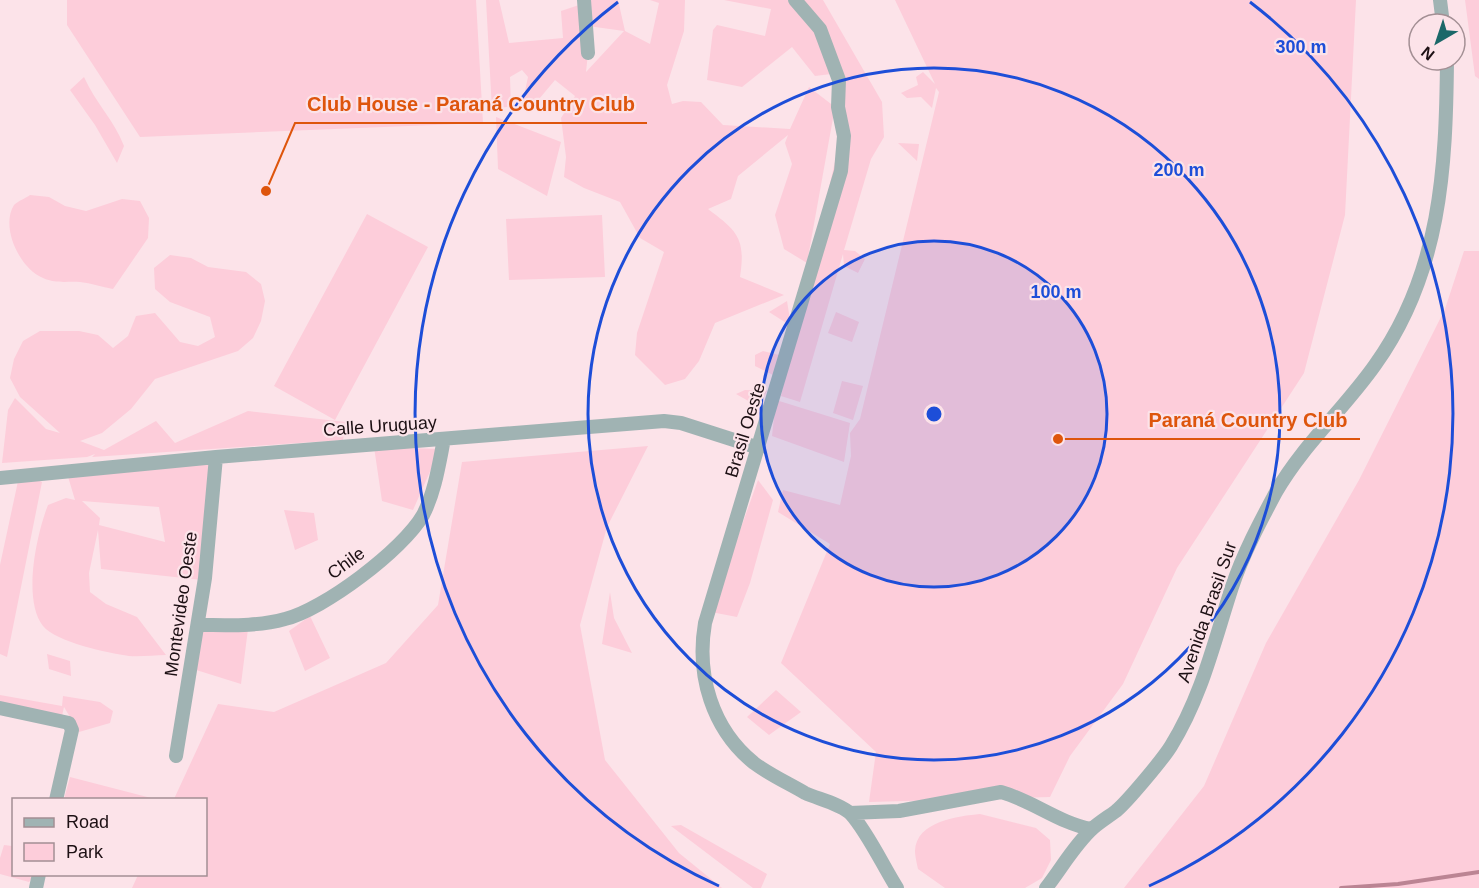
<svg xmlns="http://www.w3.org/2000/svg" width="1479" height="888" font-family="Helvetica,sans-serif">
  <rect width="100%" height="100%" fill="#fce3e9"/>
  <path fill="#fdcdda" fill-rule="evenodd" d="M67,0H476L483,123L140,137L67,25Z
    M486,0H499L509,43L563,38L561,11L585,3L588,53L586,72L624,31L588,26L586,0H618L625,31L650,44L659,3L650,0H685L684,31L667,85L672,104L683,101L701,102L723,125L790,129L809,87L835,107L807,263L784,249L775,215L792,164L785,143L788,135L738,176L731,199L708,209C737,231 746,238 740,277L784,295L715,323L699,361L685,379L665,385L635,355L637,333L664,252L640,238L620,202L584,188L564,177L566,157L561,118L575,96L555,80L529,111L522,105L528,77L522,70L510,77L511,106L492,110Z
    M724,0H823L882,102L884,137L871,159L844,250L855,251L865,259L858,273L844,266L843,254L800,402L781,396L843,127L831,74L815,76L792,47L742,87L707,80L713,30L717,25L765,36L771,9Z
    M895,0H1356L1345,215L1304,373L1177,568L1123,684L1070,756L1050,797L869,802L876,752L781,663L830,544L778,512L783,490L840,505L851,456L850,433L860,419L939,92L936,88L932,108L921,97L907,98L901,93L918,85L916,77L923,72L935,84Z
    M1465,0H1479V79L1475,76Z
    M84,77C95,102 114,120 124,146L117,163L95,125L70,90Z
    M496,117L561,142L547,196L498,169Z
    M898,143L919,144L917,161Z
    M30,195L49,197L65,206L86,211L122,199L140,201L149,218L148,238L113,289C102,287 91,283 80,282C67,281 57,284 43,278C20,269 0,227 14,205C18,201 26,198 30,195Z
    M367,214L428,247L335,420L274,386Z
    M602,215L605,277L509,280L506,219Z
    M1464,251H1479V888H1124L1204,786L1266,643L1359,480L1445,309Z
    M170,255L191,258L208,267L246,272L261,284L265,301L261,321L253,338L238,351L155,379L131,409L102,433L80,441L104,450L156,421L175,443L248,411L346,422L343,440L92,457L95,454L87,457L2,463L8,410L15,398L46,429L60,433L20,397L10,378L14,359L23,341L40,331H79L98,335L113,348L128,336L136,316L155,313L180,342L198,346L215,337L210,317L170,302L155,289L154,268Z
    M787,301L791,326L769,312Z
    M836,312L859,322L852,342L828,333Z
    M763,351L779,355L773,375L755,366V355Z
    M842,381L863,386L853,420L833,413Z
    M745,390L767,391L759,407L736,394Z
    M776,400L850,423L844,462L772,436Z
    M648,446L607,527L580,625L605,760L679,853L722,888H132L138,875L206,874V800L174,799L218,704L274,712L386,663L438,605L462,462Z
    M374,447L440,449L413,510L382,501Z
    M214,459L202,580L101,569L98,530L89,573L90,592L106,604L137,617L166,655C154,655 141,657 129,656C108,653 56,642 43,626C22,599 37,533 48,505L66,498L75,500L66,470ZM82,501L159,507L165,542L99,525L100,518Z
    M20,472L42,482L7,657L0,654V565Z
    M758,480L773,500L750,583L737,617L711,612Z
    M284,510L314,513L318,540L295,550Z
    M610,592L614,618L632,653L602,644Z
    M310,616L330,658L305,671L289,631Z
    M199,628L248,629L241,684L193,669Z
    M47,654L70,661L71,676L49,669Z
    M776,690L801,712L769,735L747,717Z
    M0,695L62,706L63,696L100,702L113,711L110,723L79,732L64,707L62,716L0,705Z
    M70,777L155,799H64Z
    M980,814L1036,828L1050,840L1051,860L1042,878L1025,888H945L918,869C917,864 915,856 915,851C916,821 959,816 980,814Z
    M681,825L767,874L761,888H753L671,826Z
    M4,845L12,846L14,874L34,875L29,882L0,874V858Z"/>
  <g fill="none" stroke-linecap="round" stroke-linejoin="round">
    <path stroke="#bb8493" stroke-width="4" d="M1341,888L1398,884L1479,872"/>
    <path stroke="#a0b3b3" stroke-width="14" d="M584,0L588,53
      M795,0L820,29L839,80L838,107L844,136L841,171L705,623C696,675 712,729 754,763C770,775 788,783 805,793C818,799 841,804 851,814C868,833 883,866 897,888
      M1440,0L1443,24
      M0,478L216,457L664,421L681,423L759,448
      M198,625C227,625 256,627 285,619C323,610 403,550 423,515C435,492 439,464 444,439
      M0,708L69,723L72,730L56,800
      M176,756L205,578L216,457
      M850,813L899,811L1001,792C1033,801 1059,823 1091,829
      M36,888L39,874
      M1046,888C1061,869 1075,844 1093,828C1100,822 1108,817 1116,811C1127,802 1163,759 1171,746C1202,696 1214,642 1232,587C1243,554 1260,522 1276,492C1303,445 1344,409 1375,365C1441,273 1446,168 1447,60"/>
  </g>
  <circle cx="934" cy="414" r="173" fill="#1d4ed8" fill-opacity=".12"/>
  <g fill="none" stroke="#1d4ed8" stroke-width="3">
    <circle cx="934" cy="414" r="173"/>
    <circle cx="934" cy="414" r="346"/>
    <path d="M719 886A519 519 0 0 1 618 2M1250 2A519 519 0 0 1 1149 886"/>
  </g>
  <g text-anchor="middle" stroke-width="4.5" stroke-linejoin="round" paint-order="stroke">
    <g font-size="18" fill="#1d1014" stroke="#fce3e9">
      <text transform="translate(380 426) rotate(-4)" y="6">Calle Uruguay</text>
      <text transform="translate(745 430) rotate(-73)" y="6">Brasil Oeste</text>
      <text transform="translate(346 563) rotate(-36)" y="6">Chile</text>
      <text transform="translate(181 604) rotate(-82)" y="6">Montevideo Oeste</text>
      <text transform="translate(1207 612) rotate(-71)" y="6">Avenida Brasil Sur</text>
    </g>
  </g>
  <circle cx="934" cy="414" r="9" fill="#1d4ed8" stroke="#fce3e9" stroke-width="3"/>
  <g font-size="18" text-anchor="middle" font-weight="bold" fill="#1d4ed8" stroke="#fce3e9" stroke-width="4.5" stroke-linejoin="round" paint-order="stroke">
    <text x="1301" y="53">300 m</text>
    <text x="1179" y="176">200 m</text>
    <text x="1056" y="298">100 m</text>
  </g>
  <path fill="none" stroke="#de550c" stroke-width="2" d="M266 191L295 123H647M1058 439L1137 439H1360"/>
  <g fill="#de550c" stroke="#fce3e9" stroke-width="2">
    <circle cx="266" cy="191" r="6"/>
    <circle cx="1058" cy="439" r="6"/>
  </g>
  <g font-size="20" text-anchor="middle" font-weight="bold" fill="#de550c" stroke="#fce3e9" stroke-width="4.5" stroke-linejoin="round" paint-order="stroke">
    <text x="471" y="111">Club House - Paraná Country Club</text>
    <text x="1248" y="427">Paraná Country Club</text>
  </g>
  <rect x="12" y="798" width="195" height="78" fill="#fce3e9" stroke="#a38f94" stroke-width="1.5"/>
  <rect x="24" y="818" width="30" height="9" fill="#a0b3b3" stroke="#a38f94" stroke-width="1.5"/>
  <text x="66" y="828" font-size="18" fill="#1d1014">Road</text>
  <rect x="24" y="843" width="30" height="18" fill="#fdcdda" stroke="#a38f94" stroke-width="1.5"/>
  <text x="66" y="858" font-size="18" fill="#1d1014">Park</text>
  <g transform="translate(1437 42) rotate(219)"><circle r="28" fill="#fce3e9" stroke="#a38f94" stroke-width="1.5"/>
  <path d="M0-4.5L10 22L0 15L-10 22Z" fill="#1b6869"/>
  <text y="-9" font-size="16" font-weight="bold" text-anchor="middle" fill="#1d1014">N</text>
  </g>
</svg>
